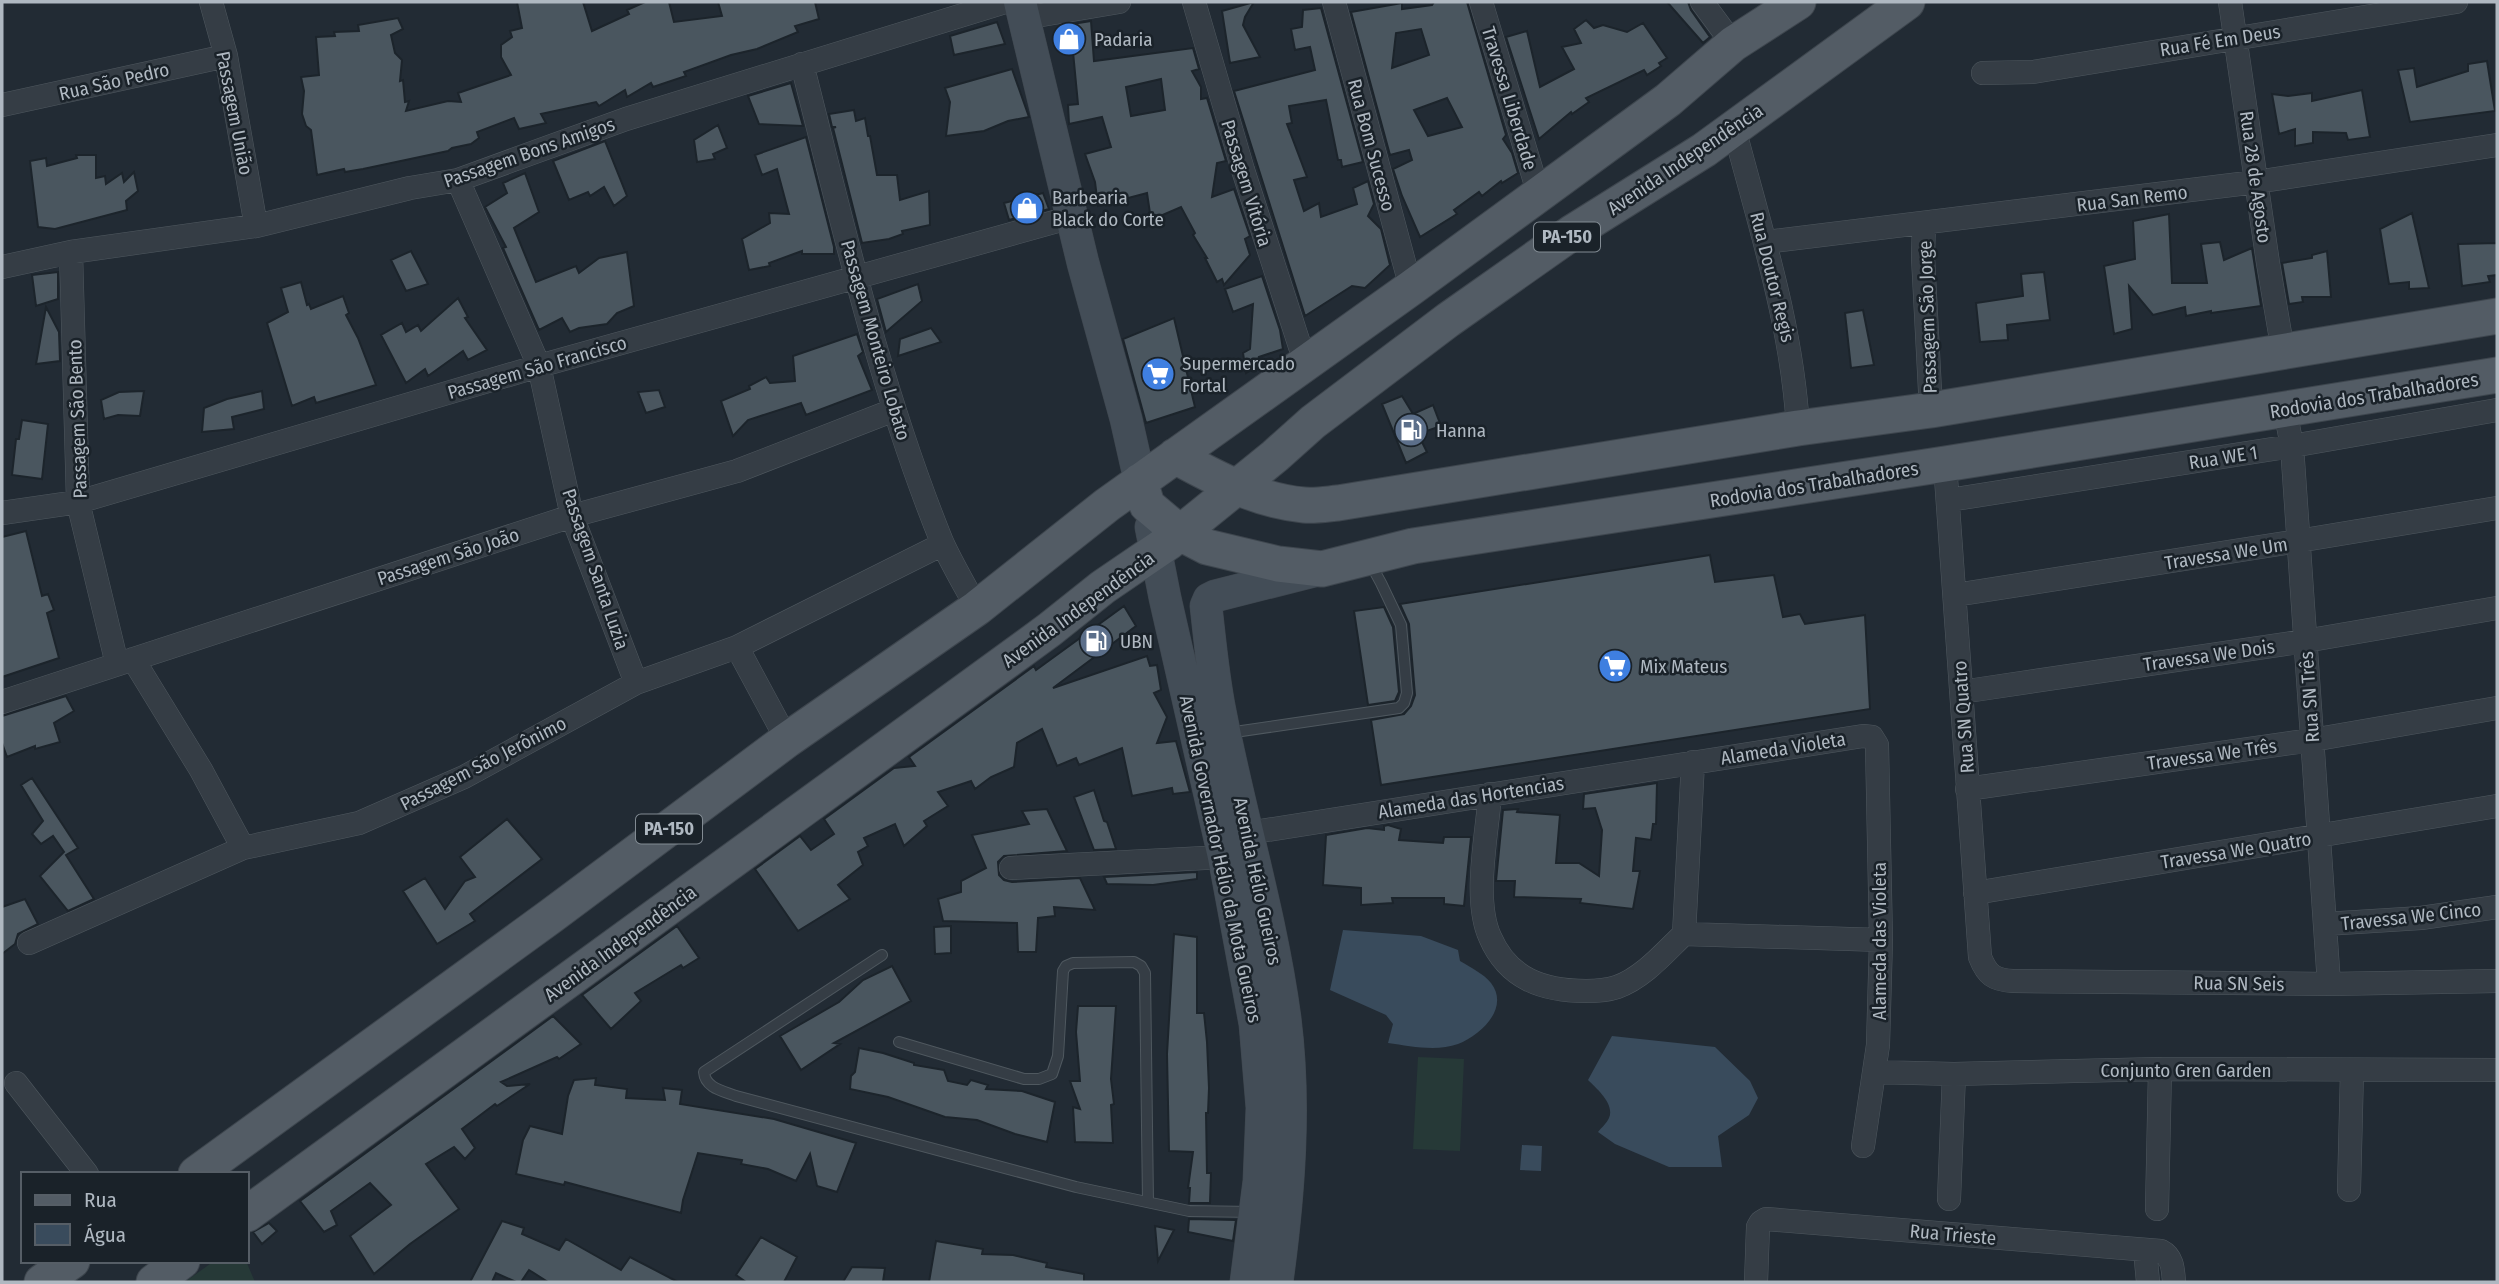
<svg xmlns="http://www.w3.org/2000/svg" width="2499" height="1284" font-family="'Fira Sans Condensed',sans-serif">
  <rect width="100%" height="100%" fill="#222b34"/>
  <path fill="#263937" d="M1418,1057L1464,1059L1460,1151L1413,1149Z
    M214,1261H246L255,1282H185Z"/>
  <path fill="#394b5c" d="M1343,930L1421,936L1458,950L1460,961C1470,967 1484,974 1491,983C1510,1008 1481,1035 1458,1044C1436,1052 1410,1046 1388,1043L1393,1024L1386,1015L1330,990Z
    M1612,1036L1715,1047L1750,1081L1758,1098L1749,1115L1718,1136L1722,1167H1669L1615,1144L1598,1132C1601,1128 1607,1123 1609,1118C1615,1104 1597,1089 1588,1080Z
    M1522,1145L1542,1146L1541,1171L1520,1170Z"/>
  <path fill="#4a565f" stroke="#1c242b" stroke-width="2" fill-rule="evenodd" d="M517,2H583L592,31L629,14L627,10L645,2H669L674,22L722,16L718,2H815L819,19L795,26L798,32L757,49L731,55L684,72L686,76L653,87L651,83L627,97L625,90L599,106L596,102L541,114L546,123L519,129L514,118L477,132L479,138L471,144L452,148L448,151L363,169L345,172L344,169L317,175L311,130L306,126L302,114L304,91L301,77L319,75L316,37L335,36L334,32L359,31L358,25L398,18L403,29L391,35L395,53L402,60L400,81L403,80L405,102L409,101L406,111L448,101L461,102L458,93L511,75L501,57V45L512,37L510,31L522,28Z
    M1254,2L1245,17L1243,25L1260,57L1230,63L1222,11Z
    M1434,2H1467L1506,135L1503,139L1512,153L1518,173L1502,183L1501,181L1482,196L1479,192L1454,210L1457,214L1420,237L1402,196L1393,169L1412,160L1409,150L1390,155L1351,12L1402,3V9L1432,5ZM1421,29L1429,55L1392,68L1396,33ZM1447,98L1462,127L1428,136L1414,110Z
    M1667,2H1688L1691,10L1710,37L1703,43Z
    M1321,8L1363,162L1342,167L1341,160H1338L1326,100L1289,106L1292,123L1287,124L1307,177L1294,180L1304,211L1319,203L1321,217L1357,204L1353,188L1368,181L1374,204L1368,216L1381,229L1390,265L1365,288L1352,286L1305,316L1234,91L1315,70L1310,47L1295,50L1291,29L1302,27L1303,10Z
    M1586,20L1594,28L1603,25L1627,32L1643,23L1667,58L1659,63L1661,66L1647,75L1644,70L1586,98L1589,102L1572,114L1571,112L1539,139L1506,37L1527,31L1540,87L1574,69L1562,47L1581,43L1574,29Z
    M1091,21L1094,61L1193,48L1199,69L1192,71L1201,87V99L1207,98L1226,161L1217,163L1212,197L1234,189L1250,236L1245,239L1250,255L1224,285L1222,279L1217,282L1205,258H1207L1193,235L1195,233L1181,207L1151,220L1147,193L1098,206L1095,182L1085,154L1111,147L1102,117L1069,124L1068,105L1078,104L1073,52L1066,25ZM1161,79L1165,110L1131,116L1126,87Z
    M997,22L1005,44L954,55L950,36Z
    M2487,61L2495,111L2410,122L2398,70L2414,68L2417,87L2468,71V64Z
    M1012,69L1029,117L1008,121L984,131L946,136L950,102L945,88Z
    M791,83L803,126L759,124L748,96Z
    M2362,90L2370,137L2348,140L2346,133L2313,132V143L2295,146V129L2279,134L2272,94L2288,96L2312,93V101Z
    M854,110L856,121L865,118L868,136H870L877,175H897L900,200L929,191L930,225L902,231L903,234L889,239L862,243L833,128L836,127H832L829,114Z
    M718,125L727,148L713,154L715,159L697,162L694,140Z
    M806,137L834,247V254H802V251L769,263L770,266L749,270L742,239L770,223L769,213L789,214L777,169L762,175L755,155Z
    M605,141L627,196L614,206L604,187L590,196L588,192L569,200L553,161Z
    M76,155H96V178L105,176L106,184L122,173L124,182L134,172L138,191L126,201L127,210L55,229L38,227L30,161L46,158L47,166L77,158Z
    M525,173L539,212L514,228L536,282L576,266L579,273L599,258L627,252L634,306L617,313L607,324L579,328L570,332L562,318L539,330L503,248L506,247L485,207L507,193L503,183Z
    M1043,193L1049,209L1009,220L1004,203Z
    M2412,213L2429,288L2409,289V282L2389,284L2380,229Z
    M2169,214L2172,283H2207L2201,244L2220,242L2224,260L2252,248L2261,306L2211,313V311L2186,316L2185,307L2153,315L2129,286L2132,329L2114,334L2104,266L2135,259L2133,221Z
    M2497,243V275L2488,276L2490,282L2462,286L2458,244Z
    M411,251L428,284L406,291L391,260Z
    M2327,251L2331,297H2302L2303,302L2289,304L2282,263L2312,258V255Z
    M58,272V299L36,306L32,275Z
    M2044,272L2050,320L2007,325L2008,340L1980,342L1976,303L2023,296L2021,274Z
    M1262,276L1280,330L1283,349L1259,357L1261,364L1246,373L1243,353L1250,349L1253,304L1233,312L1225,289Z
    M301,282L307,305L309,304L311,309L343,296L349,313L346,315L358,338L376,385L316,403L314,397L292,406L267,323L288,312L281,288Z
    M918,284L922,301L886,332L877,299Z
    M458,298L468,317L465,318L487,350L468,360L463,351L428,376L425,369L406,383L381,335L402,323L406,332L418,325L421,331Z
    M46,307L59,332L60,361L36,364Z
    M1863,310L1874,365L1851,368L1845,313Z
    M1174,318L1195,407L1146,423L1123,339Z
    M931,328L941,342L898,356L900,339Z
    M857,334L863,352L858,356L872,390L806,415L801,403L748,420L733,436L721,401L750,389L749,386L766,377L770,383L795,381L793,356Z
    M659,390L665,407L646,413L638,392Z
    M144,391L140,416L118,415L104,419L101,400L119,392Z
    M262,391L264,409L232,417L234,429L202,432L204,408L227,399Z
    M1402,396L1413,414L1433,405L1441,426L1418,434L1427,452L1406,463L1382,404Z
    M22,420L48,424L42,479L12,475L16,439H19Z
    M26,531L42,596L48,594L54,610L47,613L59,658L2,677V537Z
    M1710,555L1715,582L1774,575L1783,617L1800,614L1805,624L1865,615L1870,709L1381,785L1371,720L1404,714L1411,706L1415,695L1409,624L1400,604Z
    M1124,606L1136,626L1053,688L1147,656L1150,666L1157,665L1161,690L1154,693L1167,717L1157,743L1176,741L1190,792L1173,794L1172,788L1132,796L1122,748L1079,765L1076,758L1057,766L1042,729L1017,743L1014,767L991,777L975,789L971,781L938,792L948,806L924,821L927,826L904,846L895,824L864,838L868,846L858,852L863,865L838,885L850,899L798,931L755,869L800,836L811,850L834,834L824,819L894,768L915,766L909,757L1034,666L1036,670Z
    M1384,607L1393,627L1399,692L1395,701L1368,705L1354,611Z
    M66,696L74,711L54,723L60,742L35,749V746L7,757L2,743V716Z
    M32,778L78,848L66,855L94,899L68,911L40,876L64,852L53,836L41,844L32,834L43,821L21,785Z
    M1657,783L1656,824H1653L1651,840L1636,838L1633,871H1640L1633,909L1580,903L1581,899L1514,897L1515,881H1496L1503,810L1518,809L1517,812L1560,815L1556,863H1579L1599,876L1602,830L1595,808L1583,809L1584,794Z
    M1094,790L1104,821L1107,822L1116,849L1094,850L1074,797Z
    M1047,809L1067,851L1004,856L998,862L999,875L1004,880L1012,882L1080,878L1095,910L1054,907L1055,916L1038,918L1036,952H1018L1017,923L943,921L938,899L961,892V881L986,868L972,835L1029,824L1022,811Z
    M507,819L542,859L470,914L475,921L437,944L403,891L425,878L445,909L465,881L475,877L460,857Z
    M1388,825L1401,829L1399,840L1443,843L1444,837H1471L1464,906L1444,904V898H1392L1393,903L1361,905V888L1323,885L1326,835L1367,828L1384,830V826Z
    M1197,872V879L1153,885L1107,884L1104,877Z
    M25,899L38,924L18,934L15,944L2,954V907Z
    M677,926L699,958L683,968L681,965L635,993L641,1001L611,1029L582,995Z
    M951,926V953L935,954L934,927Z
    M1174,934L1197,937V1013H1204L1207,1042L1209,1088L1208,1113H1206L1207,1173H1211L1210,1203H1189L1190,1188H1188L1193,1152L1169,1151L1167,1054Z
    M892,966L911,1001L834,1043L840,1044L801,1070L780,1036L839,1002L863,980Z
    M1078,1006H1116L1111,1079L1114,1104L1111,1105L1113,1143L1075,1142L1073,1107L1080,1109L1070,1081H1080L1076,1032Z
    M553,1016L581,1044L559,1059L557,1057L501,1082L507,1086L530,1084L497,1106L495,1104L462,1129L475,1148L465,1159L454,1147L426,1164L459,1209L410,1244L374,1274L350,1236L391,1205L370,1183L331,1211L337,1225L324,1232L300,1201Z
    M859,1048L883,1053L914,1063V1065L944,1070L948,1081L967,1085L971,1080L988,1085L986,1089L1022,1091L1055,1102L1047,1142L1015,1134L977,1120L945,1117L888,1097L850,1089L851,1076L855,1072Z
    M596,1078L595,1085L627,1089L626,1098L665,1100L663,1088L682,1090L680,1104L774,1119L856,1143L837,1192L817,1186L810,1154L796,1181L768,1169L741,1164L742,1160L698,1153L683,1200L681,1213L565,1182L564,1185L516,1174L523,1140L530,1126L562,1134L568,1096L574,1080Z
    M1189,1219L1236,1220L1233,1241L1188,1232Z
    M502,1221L524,1228L522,1234L559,1250L566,1239L621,1270L630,1257L678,1282H548L529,1270L521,1282H516L496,1273L492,1282H470Z
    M269,1223L277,1231L262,1244L253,1232Z
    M1155,1226L1174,1230L1158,1261Z
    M761,1237L797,1257L784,1282H746L736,1275Z
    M936,1241L983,1249L982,1254L1013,1255L1047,1263L1046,1267L1084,1274V1282H929Z
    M852,1267L885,1268L883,1282H843Z"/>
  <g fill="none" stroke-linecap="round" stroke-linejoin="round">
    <defs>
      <path id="lane" d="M1228,733L1399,708L1404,703L1407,693L1401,625L1381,583L1369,561
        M882,955L704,1072C705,1088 723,1091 736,1096L1076,1187L1189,1211L1253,1212
        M899,1042L1024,1079H1039L1052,1074L1058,1056L1063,971L1066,966L1073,963L1134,962L1141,966L1145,973L1148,1202"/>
      <path id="street" d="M211,2L226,56L256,226
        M1194,2L1243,170L1305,362
        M1334,2L1411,288
        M1481,2L1539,195
        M1702,2L1733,44
        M2230,2L2268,263L2283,351
        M1024,18L1119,2
        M802,64C843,225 879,387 942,542C952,564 965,586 977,608
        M1983,73L2033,72L2456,2
        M2,105L226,56
        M1734,128C1760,228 1792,324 1798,428
        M458,180L539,366L572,516L636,683
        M1924,223L1923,257L1931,410
        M1766,242L2256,182L2497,145
        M71,252L78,502L117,664
        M2,267L71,252L256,226L410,188L458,180L626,119L1005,2
        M2285,410L2292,446L2329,984
        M1945,464L1980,957C1987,975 1994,980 2013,981L2329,984L2497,981
        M1949,500L2292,446L2497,410
        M2,513L78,502L539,366L1072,217
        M1955,595L2298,541L2497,508
        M737,647L787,740
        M133,659L201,770L243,848
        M1961,692L2305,641L2497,608
        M2,702L572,516L737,471L894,410
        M1967,789L2312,740L2497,708
        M1490,794C1487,835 1473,900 1490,937C1508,979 1543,991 1586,991C1595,991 1608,990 1617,987C1643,978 1665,952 1684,934
        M1248,833L1863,736L1872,737L1877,745L1881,940L1878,1045L1863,1146
        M1011,868L1224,857
        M1975,893L2497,806
        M2325,924L2421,918L2497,907
        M1684,934L1881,940
        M1684,934L1693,762
        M29,943L243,848L359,823L464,777L636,683L737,647L943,544
        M1874,1072L1954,1074L2160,1069L2497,1070
        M16,1083L87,1174
        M2349,1190L2352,1071
        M1949,1199L1954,1074
        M2157,1209L2160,1069
        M2145,1250L2148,1282
        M1756,1282L1758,1227L1761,1222L1766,1219L2161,1251C2173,1257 2173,1270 2174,1282"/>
      <path id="secondary" d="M1020,2L1083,263L1126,419L1140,481
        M1151,527L1165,598L1224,857L1255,1024L1262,1108L1259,1181L1246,1282
        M1277,1282C1289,1195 1296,1105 1285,1018C1271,914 1240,814 1220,711C1213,676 1210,641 1206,606L1209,599L1215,596L1314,571"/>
      <path id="primary" d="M1175,456C1215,478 1258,501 1304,505C1315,506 1327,504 1338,503L1798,428L1931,410L2497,316
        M1140,481L1147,505L1180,533L1207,547L1278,564L1322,569L1413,546L1945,464L2497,375
        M196,1174L551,916L787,740L977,608L1107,505L1411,288L1668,100L1733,44L1798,2
        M247,1214L1049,630L1103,587L1169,542L1275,456L1313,422L1448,320L1573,232L1704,150L1907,2
        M42,1282L72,1261
        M154,1282L182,1261"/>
    </defs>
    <use href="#lane" stroke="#4f585f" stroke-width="12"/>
    <use href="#street" stroke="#4f585f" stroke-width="24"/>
    <use href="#secondary" stroke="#3e464e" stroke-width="33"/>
    <use href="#primary" stroke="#3e464e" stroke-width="37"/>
    <use href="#lane" stroke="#353d45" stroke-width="10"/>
    <use href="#street" stroke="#353d45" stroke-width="23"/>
    <use href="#secondary" stroke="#434d57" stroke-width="32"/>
    <use href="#primary" stroke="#535c65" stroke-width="35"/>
  </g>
  <defs>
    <symbol id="shop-disc" viewBox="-11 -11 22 22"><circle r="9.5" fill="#3f7fe0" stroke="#1a2229"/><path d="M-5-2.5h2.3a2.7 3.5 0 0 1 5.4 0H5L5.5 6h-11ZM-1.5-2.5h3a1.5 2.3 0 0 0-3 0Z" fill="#fff"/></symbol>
    <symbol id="supermarket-disc" viewBox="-11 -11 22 22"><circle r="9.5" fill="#3f7fe0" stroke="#1a2229"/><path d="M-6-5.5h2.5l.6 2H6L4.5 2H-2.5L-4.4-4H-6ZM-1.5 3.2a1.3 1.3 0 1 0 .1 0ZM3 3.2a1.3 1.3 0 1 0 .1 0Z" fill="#fff"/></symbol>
    <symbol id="fuel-disc" viewBox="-11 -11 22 22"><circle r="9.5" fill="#5c6f8a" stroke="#1a2229"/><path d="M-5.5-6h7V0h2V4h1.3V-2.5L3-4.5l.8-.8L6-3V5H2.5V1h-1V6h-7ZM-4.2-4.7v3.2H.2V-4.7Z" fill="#fff"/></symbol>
  </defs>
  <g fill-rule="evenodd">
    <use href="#shop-disc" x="1050" y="20" width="38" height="38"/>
    <use href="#shop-disc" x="1008" y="189" width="38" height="38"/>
    <use href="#supermarket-disc" x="1139" y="355" width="38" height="38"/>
    <use href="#fuel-disc" x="1392" y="411" width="38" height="38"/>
    <use href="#fuel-disc" x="1077" y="622" width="38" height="38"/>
    <use href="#supermarket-disc" x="1596" y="647" width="38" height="38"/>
  </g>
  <g text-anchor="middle" stroke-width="5" stroke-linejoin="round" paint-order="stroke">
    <g fill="#1a2229" stroke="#828b93" stroke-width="2">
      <rect x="1534" y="222.5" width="66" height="29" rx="5"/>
      <rect x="636" y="814.5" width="66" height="29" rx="5"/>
    </g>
    <g font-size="18" font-weight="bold" fill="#afb8c1">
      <text x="1567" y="243">PA-150</text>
      <text x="669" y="835">PA-150</text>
    </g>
    <g font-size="19" fill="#afb8c1" stroke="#1a2229" text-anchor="start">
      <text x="1094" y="46">Padaria</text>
      <text x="1052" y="204">Barbearia<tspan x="1052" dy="22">Black do Corte</tspan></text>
      <text x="1182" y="370">Supermercado<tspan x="1182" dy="22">Fortal</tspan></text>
      <text x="1436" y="437">Hanna</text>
      <text x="1120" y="648">UBN</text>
      <text x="1640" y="673">Mix Mateus</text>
    </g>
    <g font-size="19" fill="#afb8c1" stroke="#1a2229">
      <text transform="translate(2220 40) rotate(-9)" y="7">Rua Fé Em Deus</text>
      <text transform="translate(114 81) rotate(-13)" y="7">Rua São Pedro</text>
      <text transform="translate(1510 98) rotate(73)" y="7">Travessa Liberdade</text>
      <text transform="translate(235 113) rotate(79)" y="7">Passagem União</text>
      <text transform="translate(1372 145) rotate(75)" y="7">Rua Bom Sucesso</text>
      <text transform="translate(529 152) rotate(-19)" y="7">Passagem Bons Amigos</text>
      <text transform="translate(1685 159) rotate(-34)" y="7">Avenida Independência</text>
      <text transform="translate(2256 177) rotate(82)" y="7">Rua 28 de Agosto</text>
      <text transform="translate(1247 183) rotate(73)" y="7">Passagem Vitória</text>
      <text transform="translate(2132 198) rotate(-7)" y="7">Rua San Remo</text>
      <text transform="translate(1773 277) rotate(76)" y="7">Rua Doutor Regis</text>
      <text transform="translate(1927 317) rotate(-92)" y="7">Passagem São Jorge</text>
      <text transform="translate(876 340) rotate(74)" y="7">Passagem Monteiro Lobato</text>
      <text transform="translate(537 367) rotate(-16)" y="7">Passagem São Francisco</text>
      <text transform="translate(2374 395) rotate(-9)" y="7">Rodovia dos Trabalhadores</text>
      <text transform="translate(77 419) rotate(-92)" y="7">Passagem São Bento</text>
      <text transform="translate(2223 457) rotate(-9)" y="7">Rua WE 1</text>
      <text transform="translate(1814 484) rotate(-9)" y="7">Rodovia dos Trabalhadores</text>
      <text transform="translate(2226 553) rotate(-9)" y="7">Travessa We Um</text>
      <text transform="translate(448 556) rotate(-18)" y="7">Passagem São João</text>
      <text transform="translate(596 569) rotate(71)" y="7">Passagem Santa Luzia</text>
      <text transform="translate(1078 609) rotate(-36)" y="7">Avenida Independência</text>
      <text transform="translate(2209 655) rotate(-8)" y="7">Travessa We Dois</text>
      <text transform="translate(2309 697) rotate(-94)" y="7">Rua SN Três</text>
      <text transform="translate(1963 717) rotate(-94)" y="7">Rua SN Quatro</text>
      <text transform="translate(1783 748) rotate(-9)" y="7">Alameda Violeta</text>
      <text transform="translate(2212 754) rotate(-8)" y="7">Travessa We Três</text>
      <text transform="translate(483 763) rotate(-27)" y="7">Passagem São Jerônimo</text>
      <text transform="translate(1471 797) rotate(-9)" y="7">Alameda das Hortencias</text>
      <text transform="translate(2236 850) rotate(-9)" y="7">Travessa We Quatro</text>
      <text transform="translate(1221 859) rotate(78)" y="7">Avenida Governador Hélio da Mota Gueiros</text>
      <text transform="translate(1258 881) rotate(78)" y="7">Avenida Hélio Gueiros</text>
      <text transform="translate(2411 916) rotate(-6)" y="7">Travessa We Cinco</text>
      <text transform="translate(1879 941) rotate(-90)" y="7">Alameda das Violeta</text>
      <text transform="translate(620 943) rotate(-36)" y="7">Avenida Independência</text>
      <text transform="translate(2239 983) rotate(1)" y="7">Rua SN Seis</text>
      <text x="2186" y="1077">Conjunto Gren Garden</text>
      <text transform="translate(1953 1234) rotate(5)" y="7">Rua Trieste</text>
    </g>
  </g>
  <rect width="2499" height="1284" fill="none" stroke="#afb8c1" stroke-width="7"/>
  <rect x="21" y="1172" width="228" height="91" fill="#1a2229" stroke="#565e66" stroke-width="2"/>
  <rect x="35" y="1195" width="35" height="10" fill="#535c65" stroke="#565e66" stroke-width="2"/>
  <text x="84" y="1207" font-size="21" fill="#afb8c1">Rua</text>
  <rect x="35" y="1224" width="35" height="21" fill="#394b5c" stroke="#565e66" stroke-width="2"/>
  <text x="84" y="1242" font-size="21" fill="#afb8c1">Água</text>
</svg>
